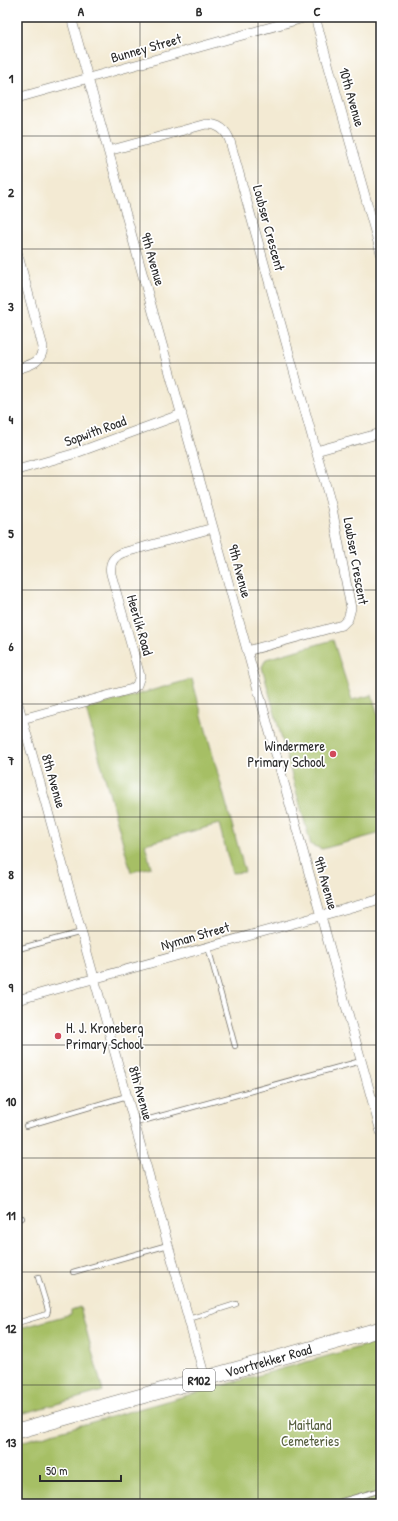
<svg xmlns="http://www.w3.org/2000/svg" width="398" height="1521" font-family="'Patrick Hand',sans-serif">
  <rect width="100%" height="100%" fill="#fff"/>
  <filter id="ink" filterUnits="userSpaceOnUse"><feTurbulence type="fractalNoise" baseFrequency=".025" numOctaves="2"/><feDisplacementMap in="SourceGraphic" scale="8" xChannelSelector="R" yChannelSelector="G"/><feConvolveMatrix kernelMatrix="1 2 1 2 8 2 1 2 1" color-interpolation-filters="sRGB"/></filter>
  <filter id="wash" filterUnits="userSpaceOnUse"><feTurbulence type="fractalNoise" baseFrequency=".012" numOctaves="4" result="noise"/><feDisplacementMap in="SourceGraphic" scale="16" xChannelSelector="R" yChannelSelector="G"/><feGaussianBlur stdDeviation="0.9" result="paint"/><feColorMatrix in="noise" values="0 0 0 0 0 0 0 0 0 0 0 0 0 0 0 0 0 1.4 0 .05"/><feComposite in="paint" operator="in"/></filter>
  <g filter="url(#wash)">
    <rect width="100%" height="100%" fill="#f3ead3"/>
    <path fill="#a6bf65" stroke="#687548" d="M333,640L352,700L372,695L381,725V833L322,849L311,845L262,667L266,659Z
      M192,679L245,872L232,873L219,824L145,844L151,867L131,872L86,709Z
      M80,1307L103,1391L17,1415V1329L71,1314V1310Z
      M381,1341V1504H17V1443Z"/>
  </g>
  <g filter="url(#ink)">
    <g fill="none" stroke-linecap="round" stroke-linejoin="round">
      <defs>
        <path id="service" d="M208,947L235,1046
          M18,949L82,932
          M372,1101L381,1098
          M135,1123L361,1061
          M26,1126L127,1096
          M17,1219L22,1218
          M73,1272L168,1245
          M189,1319L236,1304
          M17,1323L47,1314L48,1310L38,1277
          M332,1504L381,1490"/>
        <path id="minor" d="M71,17L381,1132
          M315,17L381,253
          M17,98L307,17
          M108,151L206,124C218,124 226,129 230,141L332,508L351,608L348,619L342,625L247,651
          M17,252L43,347C42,363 30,365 17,369
          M316,451L381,433
          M17,470L73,454L182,414
          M17,700L205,1378
          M22,719L132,689L137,685L140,676L111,574C109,564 113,557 122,553L213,528
          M17,1000L381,899"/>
        <g id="primary">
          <path id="s1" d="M17,1431L381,1329"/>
        </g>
      </defs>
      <use href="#service" stroke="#716e66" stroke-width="6"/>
      <use href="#minor" stroke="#716e66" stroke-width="10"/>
      <use href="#primary" stroke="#716e66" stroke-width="16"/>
      <use href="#service" stroke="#fff" stroke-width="4.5"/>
      <use href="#minor" stroke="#fff" stroke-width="9"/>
      <use href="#primary" stroke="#fff" stroke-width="15"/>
    </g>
  </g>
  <path fill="none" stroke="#2b2b2b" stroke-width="1" stroke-opacity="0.55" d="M140,17V1504M258,17V1504M17,136H381M17,249H381M17,363H381M17,476H381M17,590H381M17,704H381M17,817H381M17,931H381M17,1045H381M17,1158H381M17,1272H381M17,1385H381"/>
  <g fill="#d1495b" stroke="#fff" stroke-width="1.5">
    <circle cx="333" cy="754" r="4"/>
    <circle cx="58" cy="1036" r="4"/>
  </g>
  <g text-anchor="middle" stroke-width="3.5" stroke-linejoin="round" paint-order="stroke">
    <rect fill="#fff" stroke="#6b6b6b" stroke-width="1" x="183" y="1369" width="32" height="22" rx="3"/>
    <g font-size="13" font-weight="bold" fill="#2b2b2b">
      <text x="199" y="1385">R102</text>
    </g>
    <g font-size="14" fill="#2b2b2b" stroke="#fff">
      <text transform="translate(146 48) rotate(-16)" y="5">Bunney Street</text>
      <text transform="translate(352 97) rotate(74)" y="5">10th Avenue</text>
      <text transform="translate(269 228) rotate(75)" y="5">Loubser Crescent</text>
      <text transform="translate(153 259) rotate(74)" y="5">9th Avenue</text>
      <text transform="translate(95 431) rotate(-20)" y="5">Sopwith Road</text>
      <text transform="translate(356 561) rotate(80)" y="5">Loubser Crescent</text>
      <text transform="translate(240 571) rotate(75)" y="5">9th Avenue</text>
      <text transform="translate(140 625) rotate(74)" y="5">Heerlik Road</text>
      <text transform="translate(54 781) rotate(74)" y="5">8th Avenue</text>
      <text transform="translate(326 883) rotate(74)" y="5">9th Avenue</text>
      <text transform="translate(195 936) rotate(-16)" y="5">Nyman Street</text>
      <text transform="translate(141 1093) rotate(74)" y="5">8th Avenue</text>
      <text dy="5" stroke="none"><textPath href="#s1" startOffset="261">Voortrekker Road</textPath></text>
    </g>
    <g font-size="14" fill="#2b2b2b" stroke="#fff" text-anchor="end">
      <text x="325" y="751">Windermere<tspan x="325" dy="16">Primary School</tspan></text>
      <text x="66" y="1033" text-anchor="start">H. J. Kroneberg<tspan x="66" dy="16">Primary School</tspan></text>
    </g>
    <g font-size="14" fill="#565f3f" stroke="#fff">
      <text x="310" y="1430">Maitland<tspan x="310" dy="16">Cemeteries</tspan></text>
    </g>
  </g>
  <rect width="398" height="1521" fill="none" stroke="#fff" stroke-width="44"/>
  <path d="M40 1475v6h81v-6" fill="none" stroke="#2b2b2b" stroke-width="2"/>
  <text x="46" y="1475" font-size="12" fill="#2b2b2b" stroke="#ffffff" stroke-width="3" paint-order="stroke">50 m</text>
  <rect x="22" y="22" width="354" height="1477" fill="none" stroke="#2b2b2b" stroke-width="1.5"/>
  <g font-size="13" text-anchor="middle" font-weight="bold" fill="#2b2b2b">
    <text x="81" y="16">A</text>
    <text x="199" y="16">B</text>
    <text x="317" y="16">C</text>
    <text x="11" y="83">1</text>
    <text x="11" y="197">2</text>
    <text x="11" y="311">3</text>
    <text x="11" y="424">4</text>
    <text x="11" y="538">5</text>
    <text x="11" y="651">6</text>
    <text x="11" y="765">7</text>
    <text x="11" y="879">8</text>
    <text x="11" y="992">9</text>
    <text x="11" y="1106">10</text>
    <text x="11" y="1220">11</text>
    <text x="11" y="1333">12</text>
    <text x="11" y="1447">13</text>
  </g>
</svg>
